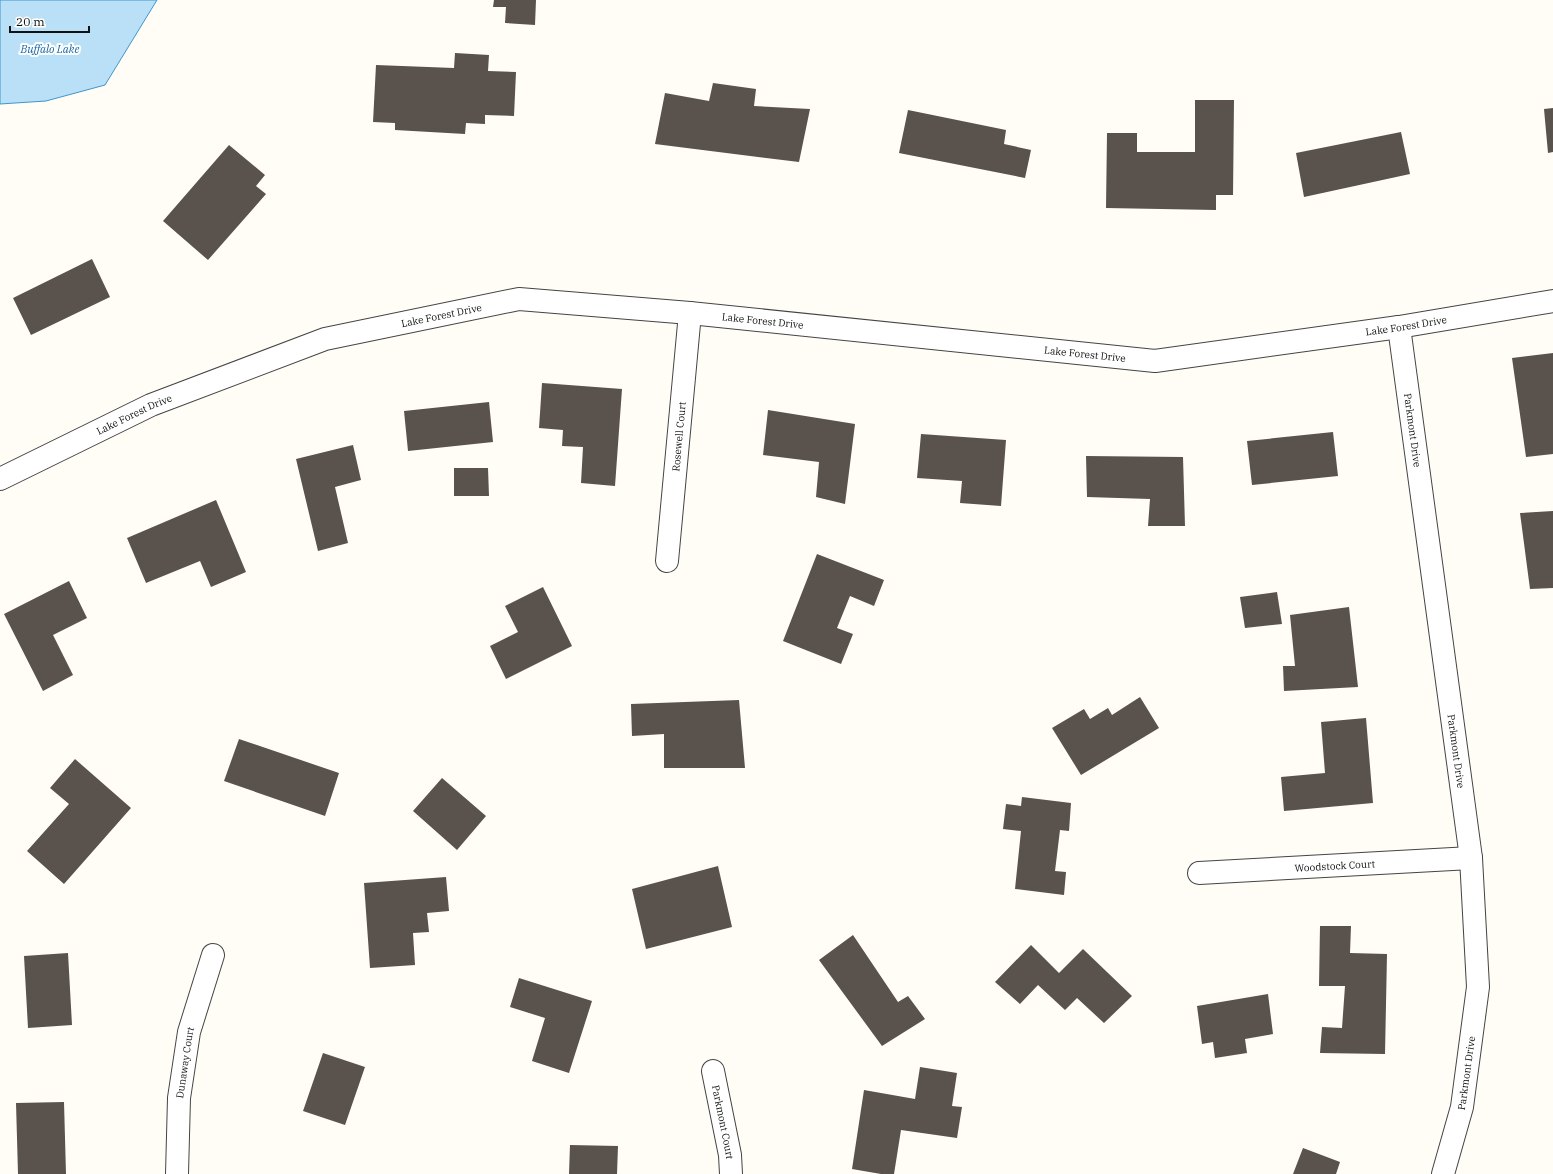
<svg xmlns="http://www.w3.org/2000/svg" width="1553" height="1174" font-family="'IBM Plex Serif',serif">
  <rect width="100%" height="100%" fill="#fffdf5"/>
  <path fill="#b9e0f7" stroke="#3f96cf" d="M0,0H157L105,85L46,101L0,104Z"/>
  <path fill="#5a524d" d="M494,0H536L535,25L505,23L506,7H493Z
    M455,53L489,55L488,71L516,72L514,116L485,115V124L466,123L465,134L395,130V123L373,122L376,65L454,68Z
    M713,83L756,89L754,106L810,109L799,162L655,144L665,93L709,101Z
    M1195,100H1234L1233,195H1216V210L1106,208L1107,133H1137V152H1195Z
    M1553,108V152L1548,153L1544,109Z
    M908,110L1006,130L1004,144L1031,150L1025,178L899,153Z
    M1401,132L1410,174L1304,197L1296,153Z
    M229,145L265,175L256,186L266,194L208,260L163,221Z
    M92,259L110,297L31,335L13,298Z
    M1553,353V454L1526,457L1512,358Z
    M542,383L622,389L615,486L581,483L583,447L562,446L563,430L539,428Z
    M489,402L493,442L408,451L404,411Z
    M768,410L855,424L845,504L816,497L819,462L763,455Z
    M1333,432L1338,476L1252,485L1247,441Z
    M921,434L1006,440L1001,506L960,503L962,481L917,478Z
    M353,445L361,480L335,487L348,543L318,551L296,459Z
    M1086,456L1183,457L1185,526H1148L1150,499L1087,497Z
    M454,468H488L489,496H454Z
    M216,500L246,572L211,587L200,561L146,583L127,538Z
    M1553,511V588L1530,589L1520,513Z
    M817,554L884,580L874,606L850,596L837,628L853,634L841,664L783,641Z
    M69,581L87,618L53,635L73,675L43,691L4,614Z
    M543,587L572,646L506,679L490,646L518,632L505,606Z
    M1277,592L1282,624L1245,628L1240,597Z
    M1349,607L1358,687L1284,691L1283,666H1295L1290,615Z
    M1140,697L1159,728L1081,775L1052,728L1084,709L1090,719L1108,708L1112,715Z
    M739,700L745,768H664V734L632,736L631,704Z
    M1366,718L1373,803L1284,811L1281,777L1325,773L1321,722Z
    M239,739L339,773L325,816L224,781Z
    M75,759L131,808L64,884L27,851L69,804L50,788Z
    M442,778L486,816L457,850L413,811Z
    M1022,797L1071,803L1069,831L1060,830L1055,871L1066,872L1064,895L1015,889L1021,831L1003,829L1006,804L1021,806Z
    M718,866L732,927L646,949L632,889Z
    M446,877L449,911L427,913L429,932L413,933L415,965L370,968L364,883Z
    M1320,926H1351L1350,953L1387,954L1385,1054L1320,1053L1322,1027L1342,1028L1345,986H1319Z
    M853,935L898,1002L908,996L925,1019L882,1046L819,960Z
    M1031,945L1059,973L1083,949L1132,996L1104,1023L1077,998L1065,1010L1038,985L1020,1004L995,982Z
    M68,953L72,1025L28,1028L24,956Z
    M519,978L592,1001L569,1073L532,1061L545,1018L510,1007Z
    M1268,994L1273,1034L1245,1039L1247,1053L1215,1058L1213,1042L1202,1044L1197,1006Z
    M323,1053L365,1067L345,1125L303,1111Z
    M920,1067L957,1073L952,1106L962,1107L957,1138L901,1130L894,1174H881L852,1169L864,1090L915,1099Z
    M64,1102L66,1174H18L16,1103Z
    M570,1145L618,1146L617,1174H569Z
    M1303,1148L1340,1162L1336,1174H1293Z"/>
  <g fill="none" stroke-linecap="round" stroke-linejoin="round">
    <defs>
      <g id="minor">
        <path id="s1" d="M1399,327L1471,858L1478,987L1462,1107L1443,1174"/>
        <path id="s2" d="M0,479L151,405L325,339L519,299L690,313L1155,361L1399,327L1553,301"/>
        <path id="s3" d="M667,561L690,313"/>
        <path id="s4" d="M1199,873L1471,858"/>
        <path id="s5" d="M713,1071L730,1155L731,1174"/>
        <path id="s6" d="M177,1174L179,1098L189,1032L213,955"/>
      </g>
    </defs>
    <use href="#minor" stroke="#444" stroke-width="24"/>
    <use href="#minor" stroke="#fff" stroke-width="22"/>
  </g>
  <g text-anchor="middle" stroke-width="4" stroke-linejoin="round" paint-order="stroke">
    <g font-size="10" fill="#111" stroke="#fff">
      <text dy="4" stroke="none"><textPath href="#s2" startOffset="473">Lake Forest Drive</textPath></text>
      <text dy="4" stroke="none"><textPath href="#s2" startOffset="797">Lake Forest Drive</textPath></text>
      <text dy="4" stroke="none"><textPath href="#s2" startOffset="1445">Lake Forest Drive</textPath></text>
      <text dy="4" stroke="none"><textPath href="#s2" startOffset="1121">Lake Forest Drive</textPath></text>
      <text dy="4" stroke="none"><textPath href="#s2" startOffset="149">Lake Forest Drive</textPath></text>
      <text dy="4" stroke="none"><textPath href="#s1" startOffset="104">Parkmont Drive</textPath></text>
      <text dy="4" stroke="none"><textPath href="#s3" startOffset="125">Rosewell Court</textPath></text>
      <text dy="4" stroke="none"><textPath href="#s1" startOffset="428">Parkmont Drive</textPath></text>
      <text dy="4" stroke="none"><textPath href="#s4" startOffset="136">Woodstock Court</textPath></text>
      <text dy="4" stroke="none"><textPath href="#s6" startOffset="112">Dunaway Court</textPath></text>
      <text transform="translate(1466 1073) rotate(-82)" y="4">Parkmont Drive</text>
      <text dy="4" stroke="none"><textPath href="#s5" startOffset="52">Parkmont Court</textPath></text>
    </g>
    <g font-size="11" font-style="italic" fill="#1768a6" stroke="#fff">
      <text x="50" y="53">Buffalo Lake</text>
    </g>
  </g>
  <path d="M10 26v6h79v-6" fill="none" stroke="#111111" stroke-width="2"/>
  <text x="16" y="26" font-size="12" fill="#111111" stroke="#ffffff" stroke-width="3" paint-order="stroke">20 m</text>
</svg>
